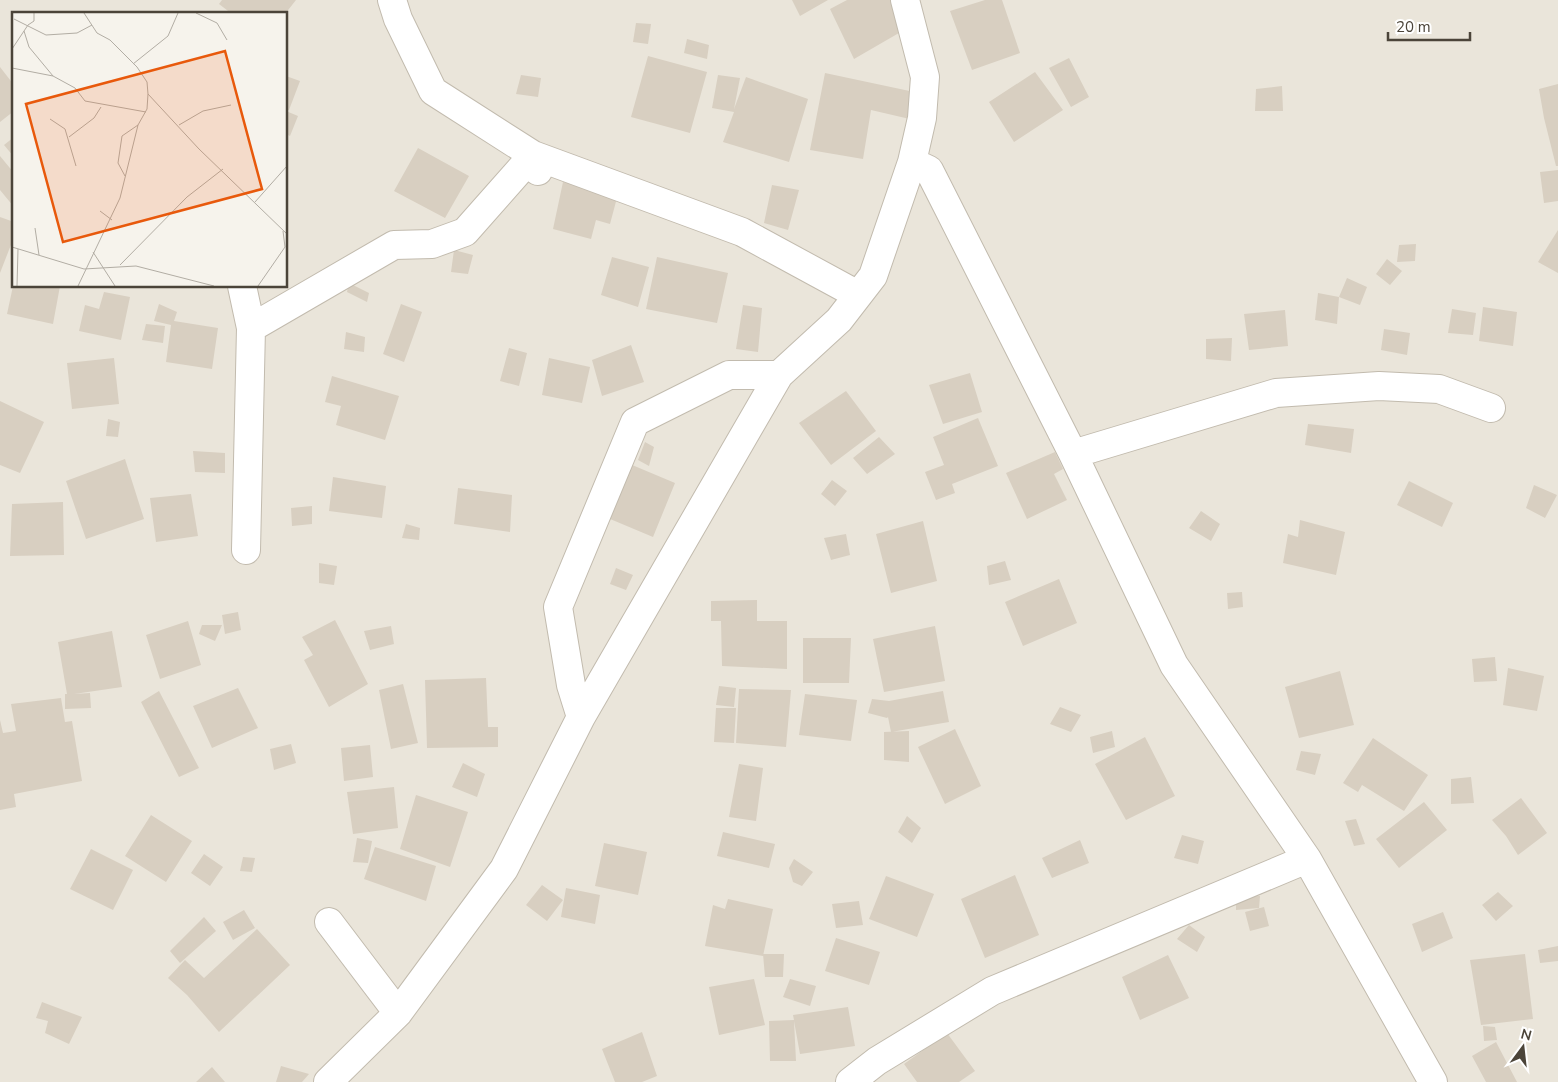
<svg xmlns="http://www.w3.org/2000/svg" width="1558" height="1082" font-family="'Nunito Sans',sans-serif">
  <rect width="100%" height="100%" fill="#f6f3ec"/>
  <path fill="#eae5da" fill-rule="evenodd" d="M0,0H1558V1082H0ZM14,14H286V286H14Z"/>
  <path fill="#d8cfc1" d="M222,0H296L285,14H232L219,4Z
    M792,0H828L800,16Z
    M847,0H897L911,26L854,59L830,9Z
    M985,0H1002L1020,53L972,70L950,11Z
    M636,23L651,24L648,44L633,42Z
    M687,39L709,45L707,59L684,53Z
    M648,56L707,72L690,133L631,117Z
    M1069,58L1089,97L1071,107L1049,68Z
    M0,67L14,85V111L0,122Z
    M1035,72L1063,110L1014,142L989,102Z
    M825,73L919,93L914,120L871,110L863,159L810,150Z
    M521,75L541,78L538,97L516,94Z
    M718,75L740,78L734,109L746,77L808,99L789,162L723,142L734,112L712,108Z
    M286,76L300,81L289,110H286Z
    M1558,84V166H1556L1544,118L1539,89Z
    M1282,86L1283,111H1255L1256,89Z
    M286,111L298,116L290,136L286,134Z
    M14,137V157L4,145Z
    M418,148L469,176L445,218L394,191Z
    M0,156L14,173V207L0,190Z
    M1558,170V201L1544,203L1540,172Z
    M563,182L618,194L610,224L596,220L591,239L553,229Z
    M772,185L799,190L788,230L764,223Z
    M0,217L14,222V237L0,273Z
    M1558,230V273L1538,262Z
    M1416,244L1415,261L1397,262L1399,245Z
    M454,250L473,255L468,274L451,272Z
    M612,257L649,267L638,307L601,295Z
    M657,257L728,273L717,323L646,309Z
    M1387,259L1402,271L1390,285L1376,274Z
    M1347,278L1367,287L1360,305L1339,297L1337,324L1315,320L1318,293L1339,297Z
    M349,283L369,293L367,302L347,292Z
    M13,286H60L53,324L7,314Z
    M104,292L130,297L121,340L79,331L85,305L99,309Z
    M159,304L177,312L174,321L218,328L212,369L166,362L171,325L154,321Z
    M401,304L422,312L404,362L383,354Z
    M743,305L762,308L758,352L736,349Z
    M1483,307L1517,312L1513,346L1479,341Z
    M1452,309L1476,313L1473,335L1448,333Z
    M1285,310L1288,346L1249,350L1244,314Z
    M146,324L165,326L163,343L142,340Z
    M1384,329L1410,333L1407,355L1381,350Z
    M346,332L365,337L364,352L344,349Z
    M1232,338L1231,361L1206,359V339Z
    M631,345L644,382L602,396L592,360Z
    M509,348L527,353L519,386L500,381Z
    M114,358L119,404L72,409L67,363Z
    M549,358L590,367L582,403L542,395Z
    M970,373L982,412L943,424L929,385Z
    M332,376L399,396L385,440L336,425L341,406L325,402Z
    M846,391L876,431L831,465L799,423Z
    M0,401L44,422L20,473L0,465Z
    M978,418L998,466L952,484L955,493L936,500L925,472L944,465L933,437Z
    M108,419L120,422L118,437L106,436Z
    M1308,424L1354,429L1351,453L1305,445Z
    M879,437L895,454L867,474L853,458Z
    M645,442L654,447L649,466L638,460Z
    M193,451L225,453V473L195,472Z
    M1055,452L1063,469L1054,474L1067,500L1027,519L1006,473Z
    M125,459L144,519L86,539L66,481Z
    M625,462L675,483L653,537L603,516Z
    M333,477L386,486L382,518L329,511Z
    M832,480L847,491L835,506L821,494Z
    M1409,481L1453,503L1442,527L1397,505Z
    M1534,485L1557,495L1545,518L1526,508Z
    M458,488L512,495L510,532L454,524Z
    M191,494L198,536L156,542L150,498Z
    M63,502L64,555L10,556L12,504Z
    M312,506V524L292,526L291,508Z
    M1201,511L1220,524L1211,541L1189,528Z
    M1300,520L1345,532L1336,575L1283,563L1288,534L1298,537Z
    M923,521L937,581L891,593L876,534Z
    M406,524L420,528L419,540L402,538Z
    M846,534L850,555L831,560L824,538Z
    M1005,561L1011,580L989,585L987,566Z
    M319,563L337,566L334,585L319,583Z
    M616,568L633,575L626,590L610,584Z
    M1059,579L1077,623L1023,646L1005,602Z
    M1242,592L1243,607L1228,609L1227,593Z
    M757,600V621H787V669L722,666L721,621H711V601Z
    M238,612L241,630L225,634L222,615Z
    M335,620L368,684L329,707L304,660L313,655L302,637Z
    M188,621L201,665L160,679L146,635Z
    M202,625H222L215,641L199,634Z
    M391,626L394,644L370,650L364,631Z
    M935,626L945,681L884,692L873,639Z
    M112,631L122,687L74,694L90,693L91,708L65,709V694H67L58,642Z
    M803,638H851L849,683H803Z
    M1495,657L1497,681L1474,682L1472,659Z
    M1508,668L1544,676L1537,711L1503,705Z
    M1340,671L1354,725L1299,738L1285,687Z
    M486,678L488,727H498V747L427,748L425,680Z
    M403,684L418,743L391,749L379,690Z
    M719,686L736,688L734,707L716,705Z
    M238,688L258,728L212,748L193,706Z
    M739,689L791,690L786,747L736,743Z
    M159,691L199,768L179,777L141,702Z
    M943,691L949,722L891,732L888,717L887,718L868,713L872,699L889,701Z
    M805,694L857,700L851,741L799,735Z
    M61,698L65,722L72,721L82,781L14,794L16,807L0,810V720L3,733L16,731L11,704Z
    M1060,707L1081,715L1071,732L1050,724Z
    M716,708H736L734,743L714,742Z
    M955,729L981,786L945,804L918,747Z
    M909,731V762L884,760V732Z
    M1112,731L1115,747L1093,753L1090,737Z
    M1145,737L1175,796L1126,820L1095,764Z
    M1373,738L1428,775L1404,811L1362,785L1358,792L1343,783Z
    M291,744L296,763L274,770L270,749Z
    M370,745L373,777L344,781L341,748Z
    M1301,751L1321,754L1315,775L1296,770Z
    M463,763L485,774L477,797L452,787Z
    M739,764L763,768L756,821L729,817Z
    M1471,777L1474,803L1451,804V779Z
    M394,787L398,828L353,834L347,792Z
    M416,795L468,812L450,867L400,849Z
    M1521,798L1547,833L1518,855L1506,836L1492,820Z
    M1424,802L1447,830L1399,868L1376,839Z
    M151,815L192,841L166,882L125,856Z
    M907,816L921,828L912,843L898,832Z
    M1356,819L1365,844L1354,846L1345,821Z
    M723,832L775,844L769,868L717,856Z
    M1182,835L1204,841L1198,864L1174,858Z
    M357,838L372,841L368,863L353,862Z
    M1080,840L1089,863L1052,878L1042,858Z
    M604,843L647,852L638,895L595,886Z
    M375,847L436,866L426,901L364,879Z
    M91,849L133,870L113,910L70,889Z
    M204,854L223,867L210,886L191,873Z
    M243,857L255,858L252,872L240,871Z
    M794,859L813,872L802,886L793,882L789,868Z
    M1015,875L1039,935L985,958L961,899Z
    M886,876L934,894L917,937L869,919Z
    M542,885L563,900L547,921L526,905Z
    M566,888L600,895L595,924L561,917Z
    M1498,892L1513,906L1496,921L1482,905Z
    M1260,896L1259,908L1236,910V897Z
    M728,899L773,909L763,956L705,946L713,905L725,909Z
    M859,901L863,925L836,928L832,904Z
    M1264,907L1269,926L1250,931L1245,912Z
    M244,910L255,928L233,940L223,922Z
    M1443,912L1453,938L1422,952L1412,924Z
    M204,917L216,931L180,963L170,951Z
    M1189,925L1205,937L1197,952L1177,939Z
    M257,929L290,965L219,1032L187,995L168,978L185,960L204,978Z
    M836,938L880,952L869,985L825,971Z
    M1558,946V961L1540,963L1538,950Z
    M763,954H784L783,977H765Z
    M1525,954L1533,1019L1481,1025L1470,960Z
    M1168,955L1189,998L1140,1020L1122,977Z
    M754,979L765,1025L719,1035L709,987Z
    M790,979L816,986L810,1006L783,997Z
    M42,1002L82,1017L69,1044L45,1033L48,1021L36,1018Z
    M848,1007L855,1046L800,1054L794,1021L796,1061H770L769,1021L794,1020L793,1015Z
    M1483,1026L1495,1027L1497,1040L1484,1041Z
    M642,1032L657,1076L642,1082H615L602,1049Z
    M947,1033L975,1071L959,1082H917L904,1064Z
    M1496,1042L1517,1082H1486L1472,1056Z
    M281,1066L309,1074L302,1082H276Z
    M212,1067L225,1082H196Z"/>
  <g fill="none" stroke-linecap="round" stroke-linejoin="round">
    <defs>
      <path id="minor" d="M392,0L398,19L433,91L533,155L742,232L858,295
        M912,162L929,170L1073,454L1174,665L1307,859L1433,1082
        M242,286L251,328L246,550
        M251,328L394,245L432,244L465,232L533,155L538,171
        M1073,454L1276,393L1379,386L1439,389L1491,408
        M581,717L571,685L558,607L635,422L729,375H779
        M329,922L398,1013
        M328,1082L398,1013L504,869L581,717L779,375L839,320L873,276L912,162L922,118L925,77L905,0
        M850,1082L877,1061L992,991L1307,859"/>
    </defs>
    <use href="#minor" stroke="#c2bbae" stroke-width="30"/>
    <use href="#minor" stroke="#fff" stroke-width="28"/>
  </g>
  <g transform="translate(12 12)">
    <rect width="275" height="275" fill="#f6f3ec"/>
    <path fill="none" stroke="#b2ada4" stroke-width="1" d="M184,1L205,11L215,28M2,7L34,23L65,21L80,13M12,19L17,35L41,64L63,76L73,89L134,100M0,37L16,13L22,9V1M121,52L156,24L166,1M0,56L41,64M136,82L187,137L275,222M38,107L53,117L64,154M167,113L191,99L219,93M57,125L82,106L89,95M113,164L106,151L110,124L126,113M243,190L275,154M88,199L100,208M23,216L27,243M0,235L72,257L124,254L202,274M81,240L103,274M108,253L175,185L211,157M5,274L6,237M66,274L108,186L126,113L135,97L136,82L135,70L125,55L98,28L85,21L72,1M246,274L273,235L271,219"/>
    <path fill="#e8590c" fill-opacity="0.15" stroke="#e8590c" stroke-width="2.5" d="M213,39L250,177L51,230L14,92Z"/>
    <rect width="275" height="275" fill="none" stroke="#4b4439" stroke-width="2.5"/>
  </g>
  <g transform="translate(1523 1047) rotate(15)" stroke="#ffffff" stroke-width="4" paint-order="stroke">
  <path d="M0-4L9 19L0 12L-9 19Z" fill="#4b4439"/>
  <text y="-8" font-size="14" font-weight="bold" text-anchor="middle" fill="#4b4439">N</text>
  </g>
  <path d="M1388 32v8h82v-8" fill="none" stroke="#4b4439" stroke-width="2.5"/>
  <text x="1396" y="32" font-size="15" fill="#4b4439" stroke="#ffffff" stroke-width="4" paint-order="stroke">20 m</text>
</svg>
